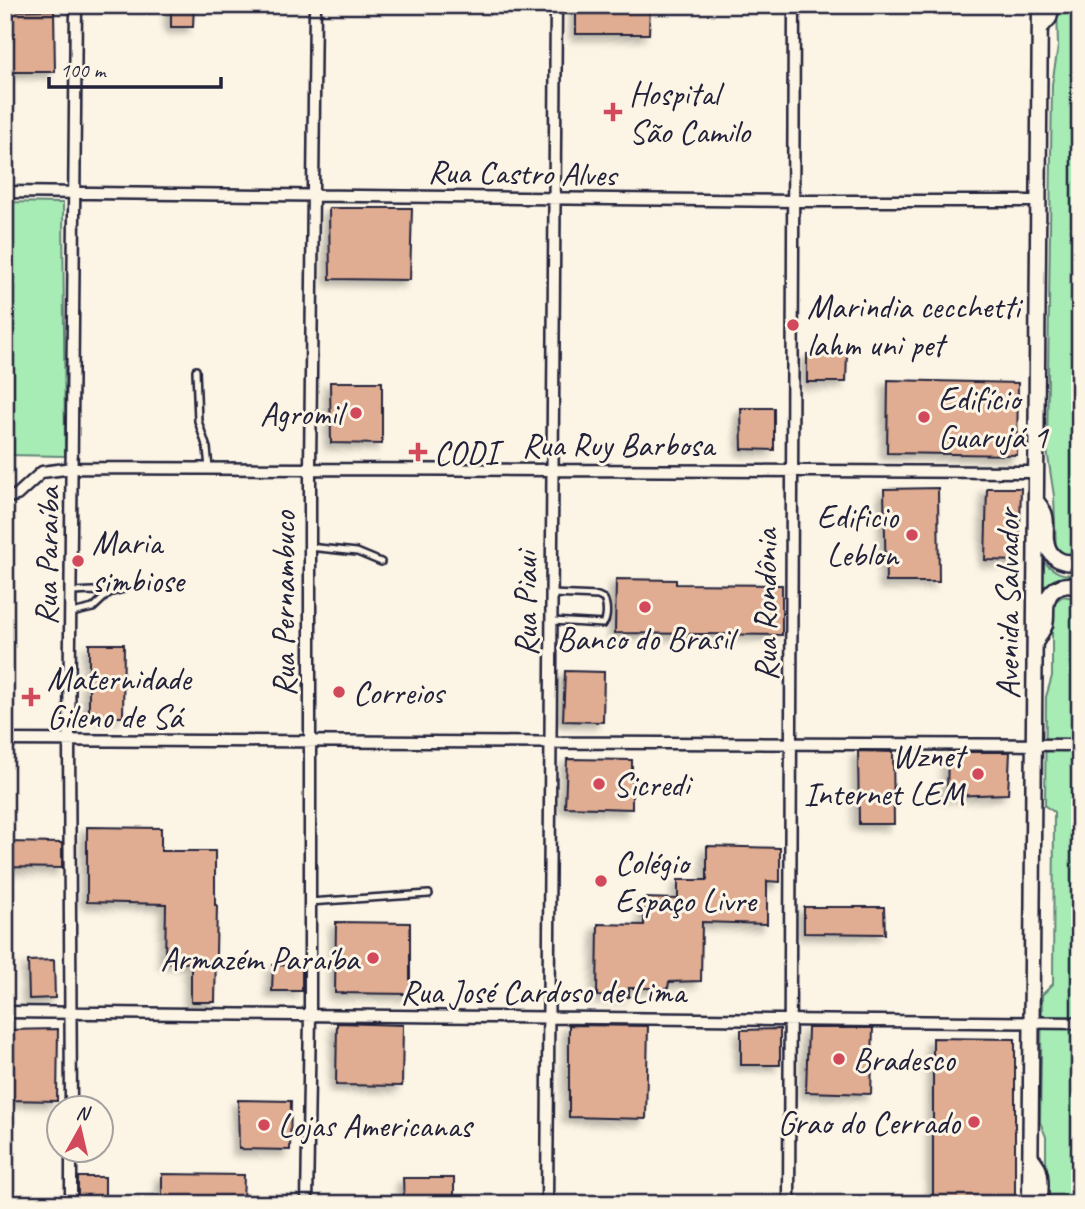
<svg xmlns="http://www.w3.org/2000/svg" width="1085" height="1209" font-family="Caveat,sans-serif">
  <defs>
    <filter id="shadow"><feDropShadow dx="-5.5" dy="5.5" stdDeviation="3.5" flood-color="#0004"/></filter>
  </defs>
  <rect width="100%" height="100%" fill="#fcf5e5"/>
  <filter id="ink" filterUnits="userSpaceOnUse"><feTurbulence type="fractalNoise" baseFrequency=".0143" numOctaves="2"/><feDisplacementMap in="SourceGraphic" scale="14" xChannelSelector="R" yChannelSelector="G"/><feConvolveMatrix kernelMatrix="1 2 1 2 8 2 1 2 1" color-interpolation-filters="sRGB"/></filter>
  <g filter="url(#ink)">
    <path fill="#a7ebb5" stroke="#648678" stroke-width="2" d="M1057,5H1080V551L1074,557L1056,551L1054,496L1047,450L1052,84L1058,47Z
      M5,202L63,203L65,456L5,455Z
      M1041,560C1054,571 1063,579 1080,572V583L1056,581L1041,594Z
      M1063,596L1079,599L1080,602L1078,1204H1046V1137L1040,1122L1042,995L1053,984L1054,812L1045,806L1046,697L1052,676V612L1053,603Z"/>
    <path fill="#e0ad92" stroke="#22223b" stroke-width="2" filter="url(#shadow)" d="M171,5H194L193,27H171Z
      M576,5L650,6L649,34H576Z
      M54,10L55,72H5V11Z
      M329,208H412L410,280L330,279Z
      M807,354H847L846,382H807Z
      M888,380L1018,383L1017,455L887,453Z
      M330,382H382V444L331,443Z
      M741,408H774V450L742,449Z
      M938,488L939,582H886L884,489Z
      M987,488H1021L1019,561L985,560Z
      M616,579L676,580V584L782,585V635L615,633Z
      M89,644H124L123,717H89Z
      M565,671L604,672L603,722L563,721Z
      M858,751L893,752L894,824H859Z
      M966,752H1010L1008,794L947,796L948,754Z
      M567,759L632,760V809L565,807Z
      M87,827L161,828V851H215V905H217L215,1002H191V963L165,962L166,904L87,902Z
      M5,842L62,843V868L5,867Z
      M707,846L780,848V882L767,881V924L702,922L701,981L669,982L668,988H629V997L597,996L598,924L644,925V898L678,899V880H707Z
      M804,907H884L885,934L804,933Z
      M336,922L410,923V994L335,993Z
      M54,960L55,998L29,999L28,961Z
      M273,965L302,966V991H272Z
      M337,1023L403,1025L402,1086L336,1085Z
      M569,1025L648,1026L646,1119L569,1117Z
      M808,1028H873L871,1094L806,1092Z
      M58,1029L57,1101L5,1100V1030Z
      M780,1029V1065H741V1030Z
      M933,1038L1015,1039V1204H933Z
      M238,1100L291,1101L290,1150L239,1149Z
      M162,1174L244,1175L243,1204H162Z
      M78,1177H105V1204H78Z
      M403,1178H454V1204H404Z"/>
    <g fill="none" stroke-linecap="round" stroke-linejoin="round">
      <defs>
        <path id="service" d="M196,370L198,421L207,448L209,468
          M309,547L357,552L381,562
          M72,592L93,591L109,593
          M552,594L598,596L604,599C607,605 608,619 603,624L552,621
          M72,613L93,608L109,593L124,589
          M309,902L429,894"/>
        <path id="minor" d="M5,192L793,201H1038
          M5,498L17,495L42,472L73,468L1036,472
          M5,740L1080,745
          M5,1012L1080,1023
          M71,1108L69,740L76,5
          M71,1150V1204
          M307,1204L310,1015V468L315,5
          M547,1204L556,5
          M789,1204L794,5"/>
        <path id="secondary" d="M1040,28L1049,18L1052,5
          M1036,501C1040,506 1044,510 1045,516C1047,524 1045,532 1046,540C1048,557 1063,567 1080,560
          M1037,640C1039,635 1043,630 1045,625C1047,617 1045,609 1047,601C1051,586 1068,581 1080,589
          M1031,1158C1044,1170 1040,1188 1040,1204
          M1030,1204L1040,5"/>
      </defs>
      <use href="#service" stroke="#22223b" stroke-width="10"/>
      <use href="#minor" stroke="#22223b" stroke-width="15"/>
      <use href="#secondary" stroke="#22223b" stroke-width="19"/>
      <use href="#service" stroke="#fcf5e5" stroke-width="5"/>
      <use href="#minor" stroke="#fcf5e5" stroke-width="10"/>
      <use href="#secondary" stroke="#fcf5e5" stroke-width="14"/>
    </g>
  </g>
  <g fill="#d1495b" stroke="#fcf5e5" stroke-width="2.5">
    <path d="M609.5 101.5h7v7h7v7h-7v7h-7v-7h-7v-7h7z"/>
    <circle cx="793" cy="325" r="7"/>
    <circle cx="356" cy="413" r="7"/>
    <circle cx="924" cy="417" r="7"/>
    <path d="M414.5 441.5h7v7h7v7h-7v7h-7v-7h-7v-7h7z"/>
    <circle cx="912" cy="535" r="7"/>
    <circle cx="78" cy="561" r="7"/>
    <circle cx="645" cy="607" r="7"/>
    <circle cx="339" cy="692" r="7"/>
    <path d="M27.5 686.5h7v7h7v7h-7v7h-7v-7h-7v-7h7z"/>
    <circle cx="978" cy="774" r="7"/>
    <circle cx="599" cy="784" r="7"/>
    <circle cx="601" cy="881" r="7"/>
    <circle cx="373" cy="958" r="7"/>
    <circle cx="839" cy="1059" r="7"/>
    <circle cx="974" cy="1122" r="7"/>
    <circle cx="264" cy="1125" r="7"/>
  </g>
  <g text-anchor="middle" stroke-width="6" stroke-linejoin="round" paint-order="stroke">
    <g font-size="33" fill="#22223b" stroke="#fcf5e5" text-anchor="start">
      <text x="629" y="105">Hospital<tspan x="629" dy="38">São Camilo</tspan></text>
      <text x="807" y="318">Marindia cecchetti<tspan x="807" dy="38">lahm uni pet</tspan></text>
      <text x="938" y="410">Edifício<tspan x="938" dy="38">Guarujá 1</tspan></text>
      <text x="342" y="425" text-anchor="end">Agromil</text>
      <text x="434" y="464">CODI</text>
      <text x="898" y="528" text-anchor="end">Edificio<tspan x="898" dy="38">Leblon</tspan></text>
      <text x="92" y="554">Maria<tspan x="92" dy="38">simbiose</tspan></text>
      <text x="645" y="650" text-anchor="middle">Banco do Brasil</text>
      <text x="47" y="690">Maternidade<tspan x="47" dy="38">Gileno de Sá</tspan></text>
      <text x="353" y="704">Correios</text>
      <text x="964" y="767" text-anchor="end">Wznet<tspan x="964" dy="38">Internet LEM</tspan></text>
      <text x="613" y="796">Sicredi</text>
      <text x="615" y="874">Colégio<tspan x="615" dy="38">Espaço Livre</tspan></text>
      <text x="359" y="970" text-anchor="end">Armazém Paraíba</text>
      <text x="853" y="1071">Bradesco</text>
      <text x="960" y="1134" text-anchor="end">Grao do Cerrado</text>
      <text x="278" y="1137">Lojas Americanas</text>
    </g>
    <g font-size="33" fill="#22223b" stroke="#fcf5e5">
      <text transform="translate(522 172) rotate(1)" y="12">Rua Castro Alves</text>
      <text x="618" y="456">Rua Ruy Barbosa</text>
      <text transform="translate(46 556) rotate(-89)" y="12">Rua Paraíba</text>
      <text transform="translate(283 604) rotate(-90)" y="12">Rua Pernambuco</text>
      <text transform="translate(525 604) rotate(-90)" y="12">Rua Piaui</text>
      <text transform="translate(1007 604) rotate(-90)" y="12">Avenida Salvador</text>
      <text transform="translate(765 605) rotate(-90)" y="12">Rua Rondônia</text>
      <text x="543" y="1003">Rua José Cardoso de Lima</text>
    </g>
  </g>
  <rect width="1085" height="1209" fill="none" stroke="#fcf5e5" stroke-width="28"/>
  <rect x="14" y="14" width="1057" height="1181" fill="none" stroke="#22223b" stroke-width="2.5" filter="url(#ink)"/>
  <g transform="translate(80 1129) rotate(8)"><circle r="33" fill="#fcf5e5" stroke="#a5a1a1" stroke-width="2"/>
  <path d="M0-5L12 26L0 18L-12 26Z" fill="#d1495b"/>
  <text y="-10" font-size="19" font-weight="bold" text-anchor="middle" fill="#22223b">N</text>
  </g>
  <path d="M49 77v10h172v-10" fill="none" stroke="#22223b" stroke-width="3.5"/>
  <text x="60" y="77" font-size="21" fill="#22223b" stroke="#fcf5e5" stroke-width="5" paint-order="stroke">100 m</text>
</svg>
